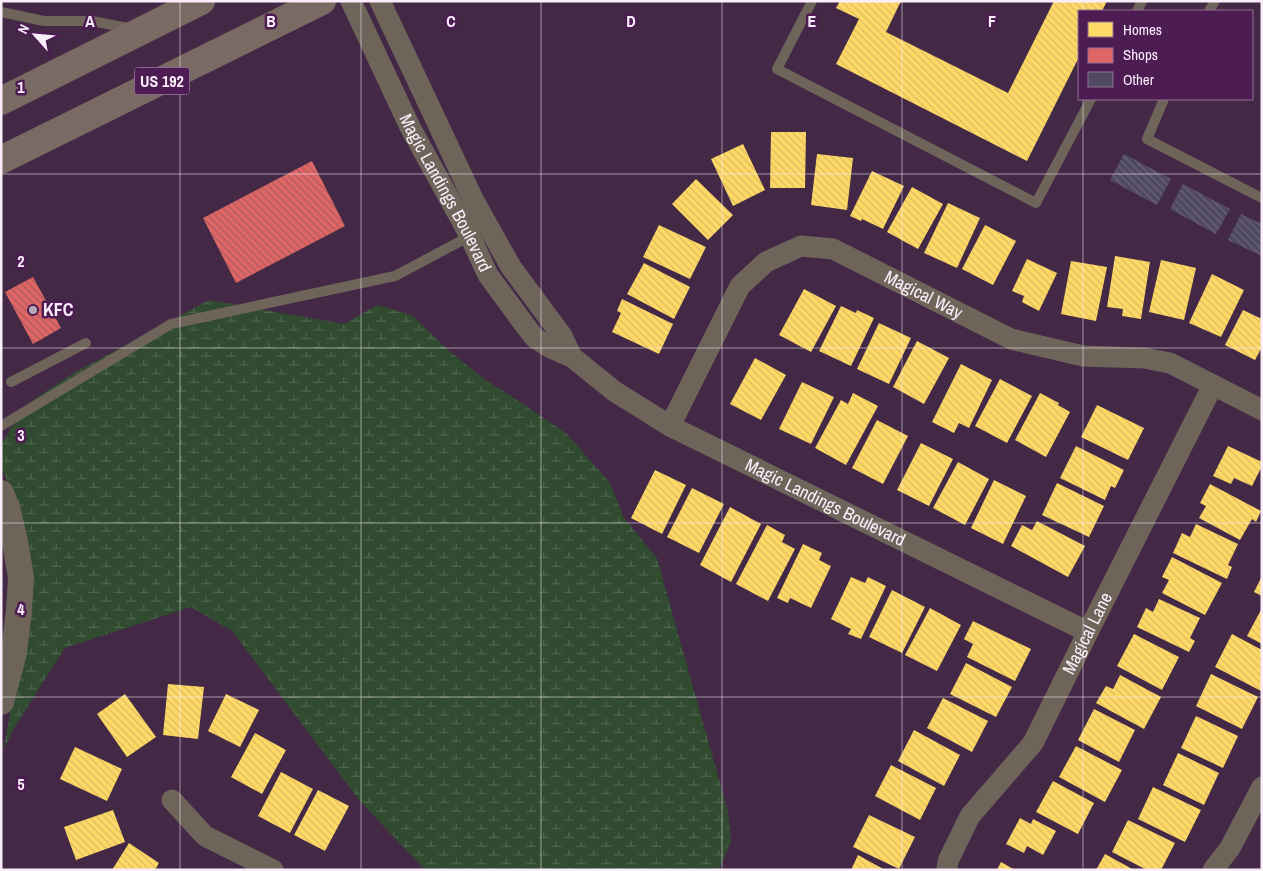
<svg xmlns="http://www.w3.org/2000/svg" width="1263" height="871" font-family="'Archivo Narrow',sans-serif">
  <defs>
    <pattern id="wetland-marsh" width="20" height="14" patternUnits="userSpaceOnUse" patternTransform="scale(1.25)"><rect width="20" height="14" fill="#304b30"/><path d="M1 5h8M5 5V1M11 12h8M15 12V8" fill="none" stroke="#4f654f"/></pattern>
    <pattern id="homes-back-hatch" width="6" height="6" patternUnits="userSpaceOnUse" patternTransform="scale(1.25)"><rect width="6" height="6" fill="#ffd966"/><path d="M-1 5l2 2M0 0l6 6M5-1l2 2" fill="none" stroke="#dbbc61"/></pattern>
    <pattern id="shops-back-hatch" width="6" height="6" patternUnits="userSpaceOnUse" patternTransform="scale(1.25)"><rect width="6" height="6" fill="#e06666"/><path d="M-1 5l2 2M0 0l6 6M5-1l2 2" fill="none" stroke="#ac5b5d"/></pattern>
    <pattern id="building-back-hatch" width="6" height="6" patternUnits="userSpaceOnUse" patternTransform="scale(1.25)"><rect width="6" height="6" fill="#504962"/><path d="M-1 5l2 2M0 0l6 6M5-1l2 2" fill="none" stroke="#6a6479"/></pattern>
  </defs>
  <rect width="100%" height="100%" fill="#432945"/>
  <path fill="url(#wetland-marsh)" d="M209,300L344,324L377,305L412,315L447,349L484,379L520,402L567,434L610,483L624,518L657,558L728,812L731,841L719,870H425L360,801L232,631L191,607L65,648L14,728L3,751L14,692L10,487L1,467V445L24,406L72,374Z"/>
  <path fill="url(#homes-back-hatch)" d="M840,1H901L886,32L1008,93L1054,1H1107L1102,11H1079V57L1027,161L836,64L859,19L836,8Z
    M771,132H806L805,188H770Z
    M743,144L765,190L733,206L711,159Z
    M817,154L853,158L847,210L811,205Z
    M872,171L904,186L883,229L862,219L861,221L850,216Z
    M696,179L733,215L708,240L672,204Z
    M912,187L943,204L918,249L887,232Z
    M948,203L980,218L957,268L924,253Z
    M659,225L706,247L690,279L643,257Z
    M985,225L1016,241L993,285L962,269Z
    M1115,256L1150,262L1141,319L1122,316L1123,309L1107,307Z
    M1027,259L1057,273L1039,311L1022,302L1024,296L1012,291Z
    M1161,260L1196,268L1184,320L1149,312Z
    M1071,261L1107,267L1096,321L1061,314Z
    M644,263L690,287L674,319L627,294Z
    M1212,274L1244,290L1221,337L1189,323Z
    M804,289L836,306L811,352L779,335Z
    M622,299L673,324L659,354L612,332L621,313L617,311Z
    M841,306L856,313L857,310L874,318L851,366L819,351Z
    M1243,310L1262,319V347L1255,360L1225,345Z
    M879,323L911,338L889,384L857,369Z
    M917,341L949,358L924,404L893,387Z
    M755,358L786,375L761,420L730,404Z
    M961,364L992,380L969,428L959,423L954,433L932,422Z
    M1000,379L1032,396L1007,443L975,426Z
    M802,382L834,397L811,444L779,429Z
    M853,393L878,406L846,465L815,448L841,400L848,404Z
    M1040,393L1059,403L1058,405L1070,412L1046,457L1015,440Z
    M1097,405L1144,428L1128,460L1081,437Z
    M877,420L908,436L883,484L852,468Z
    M921,443L953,459L929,506L897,490Z
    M1076,446L1124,470L1115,488L1111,486L1105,500L1060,478Z
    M1228,446L1262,462V466L1252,486L1234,478L1231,484L1213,476Z
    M958,462L989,479L965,525L933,508Z
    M655,470L686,485L662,534L631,518Z
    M994,480L1026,496L1003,544L971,528Z
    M1057,483L1104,506L1089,537L1042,515Z
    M1210,484L1261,511L1256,522L1252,519L1240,540L1199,518L1206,506L1200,503Z
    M692,488L724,504L699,553L667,537Z
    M730,507L761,524L731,582L700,565Z
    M1037,521L1085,546L1068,577L1011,546L1022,525L1032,530Z
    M1196,524L1238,544L1228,565L1232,567L1227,579L1173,553L1182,533L1190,537Z
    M767,525L785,535L782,542L795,549L768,601L736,584Z
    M803,544L822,553L819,560L831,566L811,608L790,598L788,603L777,598Z
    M1172,557L1222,583L1205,615L1162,593L1169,580L1162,577Z
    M1262,576V596L1254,592Z
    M851,577L865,583L868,577L886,586L861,639L848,634L851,629L831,619Z
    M892,590L925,607L902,653L869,637Z
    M1159,599L1200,618L1190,638L1195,641L1189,652L1137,627L1146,608L1153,612Z
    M930,608L961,625L937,671L905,655Z
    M1262,608V644L1247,636Z
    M973,621L1031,649L1015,681L967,657L973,644L964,639Z
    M1134,634L1179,657L1162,690L1117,666Z
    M1232,634L1262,650L1261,691L1215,667Z
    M966,663L1012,687L996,717L950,694Z
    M1211,674L1258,697L1242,729L1196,706Z
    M1120,675L1161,697L1144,729L1096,703L1106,686L1113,689Z
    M168,684L204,687L198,739L163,735Z
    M125,694L156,737L127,757L97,714Z
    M226,694L259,710L240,747L208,731Z
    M943,698L988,721L972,752L927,728Z
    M1094,709L1135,730L1119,762L1078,740Z
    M1196,716L1238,736L1223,768L1181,748Z
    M914,730L960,755L944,786L898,761Z
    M255,733L286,750L262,794L231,777Z
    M1076,746L1122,770L1105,802L1059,777Z
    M75,747L122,769L107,801L60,779Z
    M1178,753L1219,773L1204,805L1163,785Z
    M891,765L936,788L920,820L875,796Z
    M281,772L313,789L290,833L258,816Z
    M1053,781L1094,803L1078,834L1036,812Z
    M1153,787L1201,810L1185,842L1138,819Z
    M318,790L349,806L325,851L294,835Z
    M113,810L125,842L76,860L64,827Z
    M869,815L915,837L899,869L853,847Z
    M1020,818L1031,824L1033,819L1056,831L1043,855L1027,846L1024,853L1006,844Z
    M1128,820L1175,843L1161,870H1147L1112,852Z
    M129,843L159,863L155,870H112Z
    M1105,854L1134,870H1096Z
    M858,855L885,870H851Z
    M1001,862L1015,870H997Z"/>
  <path fill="url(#shops-back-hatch)" d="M312,161L345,226L236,283L203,218Z
    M33,277L61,328L33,344L5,292Z"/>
  <path fill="url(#building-back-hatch)" d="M1124,154L1171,179L1157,205L1110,180Z
    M1183,184L1230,209L1216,234L1170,209Z
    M1241,214L1262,224V256L1228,240Z"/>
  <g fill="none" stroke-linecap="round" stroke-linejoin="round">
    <path stroke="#6e645a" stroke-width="10" d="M812,1L777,69L1036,203L1091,99
      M1137,11L1142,1
      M1209,11L1215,1
      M1,12L44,21H92L133,29
      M1164,99L1147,139L1262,198
      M11,382L86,343
      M1,426L171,324L395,276L472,235"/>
    <g stroke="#6e645a" stroke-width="21">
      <path id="s1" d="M351,1L410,127L470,236L488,275L527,328L535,338L551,348L572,357L614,391L670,426L1088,632"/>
      <path d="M380,1L474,201L511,267L562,336L572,357"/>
      <path id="s2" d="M670,426L740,286L766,262L801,246L833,249L1011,339L1083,356L1144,358L1170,363L1262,410"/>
      <path d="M172,800L205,836L273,870"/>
      <path id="s3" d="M947,870L948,861L970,816L1033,743L1088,632L1213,385"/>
      <path d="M1213,870L1230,848L1262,787"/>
    </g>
    <path stroke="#6e645a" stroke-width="26" d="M1,493L8,511L15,542L21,578L19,610L14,653L1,702"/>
    <path stroke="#7a6a64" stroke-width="28" d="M1,101L201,1
      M1,160L322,1"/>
  </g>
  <path fill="none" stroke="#faeefb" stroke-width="1" stroke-opacity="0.55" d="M180,1V870M361,1V870M541,1V870M722,1V870M902,1V870M1083,1V11M1083,99V870M1,174H1262M1,348H1262M1,523H1262M1,697H1262"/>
  <circle fill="#baa9bb" stroke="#4d1c52" stroke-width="2" cx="33" cy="310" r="5"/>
  <g text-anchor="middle" stroke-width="5" stroke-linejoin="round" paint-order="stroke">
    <rect fill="#4d1c52" stroke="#c6afc8" stroke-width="1" x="134.5" y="67.5" width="55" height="27" rx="4"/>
    <g font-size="16" font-weight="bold" fill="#faeefb">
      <text x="162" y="87">US 192</text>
    </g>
    <g font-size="18" fill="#faeefb" stroke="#4d1c52">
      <text dy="6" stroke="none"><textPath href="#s1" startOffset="214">Magic Landings Boulevard</textPath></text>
      <text dy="6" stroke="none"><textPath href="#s2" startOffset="364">Magical Way</textPath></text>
      <text dy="6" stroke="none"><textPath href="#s1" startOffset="720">Magic Landings Boulevard</textPath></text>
      <text dy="6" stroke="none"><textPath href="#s3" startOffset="278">Magical Lane</textPath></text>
    </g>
    <g font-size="18" font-weight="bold" fill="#faeefb" stroke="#4d1c52" text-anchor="start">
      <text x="43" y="316">KFC</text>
    </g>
  </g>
  <g font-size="16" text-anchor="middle" font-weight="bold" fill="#faeefb" stroke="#4d1c52" stroke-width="5" stroke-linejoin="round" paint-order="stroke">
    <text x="90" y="27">A</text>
    <text x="271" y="27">B</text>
    <text x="451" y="27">C</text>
    <text x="631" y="27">D</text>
    <text x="812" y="27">E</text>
    <text x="992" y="27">F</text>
    <text x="21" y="93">1</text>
    <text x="21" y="267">2</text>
    <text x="21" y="441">3</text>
    <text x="21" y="615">4</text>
    <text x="21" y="790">5</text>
  </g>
  <rect width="1263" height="871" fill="none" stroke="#faeefb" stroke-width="5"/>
  <rect x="1078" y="10" width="175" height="90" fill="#4d1c52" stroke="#927096"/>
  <rect x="1088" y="22" width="25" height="15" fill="#ffd966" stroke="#927096"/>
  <text x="1123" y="35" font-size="15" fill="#faeefb">Homes</text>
  <rect x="1088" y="48" width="25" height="15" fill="#e06666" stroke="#927096"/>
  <text x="1123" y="60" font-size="15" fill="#faeefb">Shops</text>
  <rect x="1088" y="72" width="25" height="15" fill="#504962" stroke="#927096"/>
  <text x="1123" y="85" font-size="15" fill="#faeefb">Other</text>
  <g transform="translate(35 35) rotate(297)" stroke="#4d1c52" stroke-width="4" paint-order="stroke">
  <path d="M0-4L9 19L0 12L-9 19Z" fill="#faeefb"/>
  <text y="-8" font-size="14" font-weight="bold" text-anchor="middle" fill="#faeefb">N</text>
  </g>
</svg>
